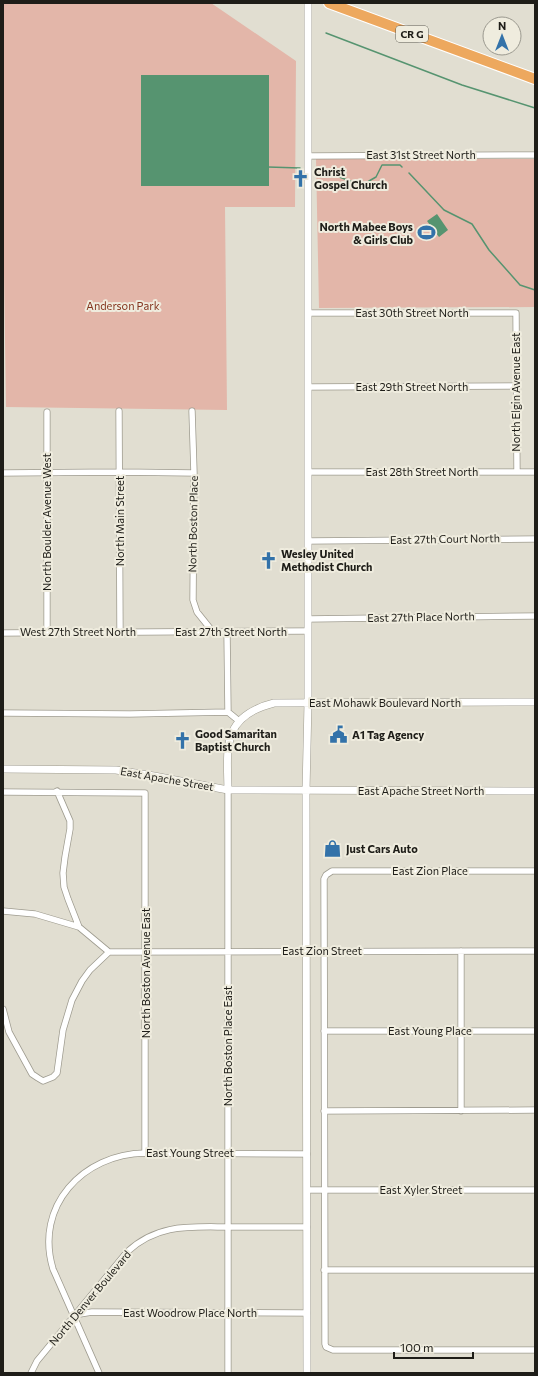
<svg xmlns="http://www.w3.org/2000/svg" width="538" height="1376" font-family="Commissioner,sans-serif">
  <rect width="100%" height="100%" fill="#e1ded1"/>
  <path fill="#e3b6a9" d="M3,3H211L296,61L295,207H225L227,410L6,407L3,206Z
    M316,159H535V307L319,308Z"/>
  <path fill="#569470" d="M141,75H269V186H141Z
    M437,214L448,230L439,237L427,221Z"/>
  <g fill="none" stroke-linecap="round" stroke-linejoin="round">
    <path stroke="#569470" stroke-width="1.5" d="M326,33L462,85L535,108
      M268,167L300,168
      M316,168H321L334,175L361,185
      M409,173L444,210L472,224L489,250L520,285L535,290
      M369,181L376,177L382,165H400L402,167"/>
    <defs>
      <path id="street" d="M308,156L535,155
        M308,313H516L517,472
        M308,387L516,386
        M119,411L120,632
        M192,411L194,473L193,600L197,612L213,632
        M47,412V632
        M308,472H535
        M3,473L120,472L194,473
        M308,541L535,539
        M308,619L535,616
        M227,632L228,712
        M3,633L308,631
        M3,713L130,714L228,712L239,721
        M57,791L70,821V829L65,857L63,873L64,887L68,899L79,927L109,952
        M3,792L145,793V1153
        M535,871H332L326,875L324,879L325,1344L326,1347L333,1350H535
        M3,911L35,914L79,927
        M461,951V1111
        M109,952L535,951
        M3,1009L9,1032L32,1074L38,1078L43,1081L53,1077L57,1073L63,1030L72,1000L82,981L90,970L109,952
        M324,1031H535
        M324,1111L535,1110
        M307,1190H535
        M324,1270H535
        M74,1315L92,1312L307,1313
        M31,1373L37,1361L127,1252C158,1223 191,1227 230,1227C256,1227 282,1227 307,1227
        M99,1373L53,1269C34,1206 83,1154 145,1153L307,1154
        M228,1373V790"/>
      <path id="secondary" d="M3,769L116,770L154,776L228,790L535,791
        M228,790C227,747 222,716 274,703L535,702
        M307,1373L306,791L308,703V3"/>
      <path id="highway" d="M329,3L535,79"/>
    </defs>
    <use href="#street" stroke="#9e9b8f" stroke-width="7"/>
    <use href="#secondary" stroke="#9e9b8f" stroke-width="8"/>
    <use href="#highway" stroke="#fff" stroke-width="12"/>
    <use href="#street" stroke="#fff" stroke-width="5.5"/>
    <use href="#secondary" stroke="#fff" stroke-width="7"/>
    <use href="#highway" stroke="#eda85e" stroke-width="10"/>
  </g>
  <defs>
    <symbol id="church-bare" viewBox="-9 -9 18 18"><path d="M-1.2-6h2.4v3.5h3.3v2.4h-3.3V6h-2.4V-.1h-3.3v-2.4h3.3Z" fill="#3372a9" stroke="#efecde" stroke-width="2.5" paint-order="stroke"/></symbol>
    <symbol id="stadium-bare" viewBox="-9 -9 18 18"><path d="M0-5a6.5 5 0 1 0 0 10a6.5 5 0 1 0 0-10ZM-3.5-1.8h7v3.6h-7Z" fill="#3372a9" stroke="#efecde" stroke-width="2.5" paint-order="stroke"/></symbol>
    <symbol id="civic-bare" viewBox="-9 -9 18 18"><path d="M-.6-6.5H3V-4.5H.6V-3L4-1V1h2V6H-6V1h2V-1L-.6-3ZM-1.2 2.5V6h2.4V2.5Z" fill="#3372a9" stroke="#efecde" stroke-width="2.5" paint-order="stroke"/></symbol>
    <symbol id="shop-bare" viewBox="-9 -9 18 18"><path d="M-5-2.5h2.3a2.7 3.5 0 0 1 5.4 0H5L5.5 6h-11ZM-1.5-2.5h3a1.5 2.3 0 0 0-3 0Z" fill="#3372a9" stroke="#efecde" stroke-width="2.5" paint-order="stroke"/></symbol>
  </defs>
  <g fill-rule="evenodd">
    <use href="#church-bare" x="288" y="166" width="25" height="25"/>
    <use href="#stadium-bare" x="414" y="220" width="25" height="25"/>
    <use href="#church-bare" x="256" y="548" width="25" height="25"/>
    <use href="#civic-bare" x="326" y="722" width="25" height="25"/>
    <use href="#church-bare" x="170" y="728" width="25" height="25"/>
    <use href="#shop-bare" x="320" y="836" width="25" height="25"/>
  </g>
  <g text-anchor="middle" stroke-width="4" stroke-linejoin="round" paint-order="stroke">
    <rect fill="#efecde" stroke="#5d5b53" stroke-width="1" x="396" y="26" width="32" height="16" rx="3"/>
    <g font-size="10" font-weight="bold" fill="#1e1d18">
      <text x="412" y="38">CR G</text>
    </g>
    <g font-size="11" fill="#1e1d18" stroke="#efecde">
      <text x="421" y="159">East 31st Street North</text>
      <text x="412" y="317">East 30th Street North</text>
      <text x="412" y="391">East 29th Street North</text>
      <text transform="translate(516 392) rotate(-90)" y="4">North Elgin Avenue East</text>
      <text x="422" y="476">East 28th Street North</text>
      <text transform="translate(120 521) rotate(-90)" y="4">North Main Street</text>
      <text transform="translate(47 522) rotate(-90)" y="4">North Boulder Avenue West</text>
      <text transform="translate(193 524) rotate(-89)" y="4">North Boston Place</text>
      <text transform="translate(445 539) rotate(-1)" y="4">East 27th Court North</text>
      <text transform="translate(421 617) rotate(-1)" y="4">East 27th Place North</text>
      <text x="78" y="636">West 27th Street North</text>
      <text x="231" y="636">East 27th Street North</text>
      <text x="385" y="707">East Mohawk Boulevard North</text>
      <text transform="translate(167 779) rotate(10)" y="4">East Apache Street</text>
      <text x="421" y="795">East Apache Street North</text>
      <text x="430" y="875">East Zion Place</text>
      <text x="322" y="955">East Zion Street</text>
      <text transform="translate(146 973) rotate(-90)" y="4">North Boston Avenue East</text>
      <text x="430" y="1035">East Young Place</text>
      <text transform="translate(228 1046) rotate(-90)" y="4">North Boston Place East</text>
      <text x="190" y="1157">East Young Street</text>
      <text x="421" y="1194">East Xyler Street</text>
      <text transform="translate(90 1298) rotate(-50)" y="4">North Denver Boulevard</text>
      <text x="190" y="1317">East Woodrow Place North</text>
    </g>
    <g font-size="11" font-weight="bold" fill="#1e1d18" stroke="#efecde" text-anchor="start">
      <text x="314" y="176">Christ<tspan x="314" dy="13">Gospel Church</tspan></text>
      <text x="413" y="231" text-anchor="end">North Mabee Boys<tspan x="413" dy="13">&amp; Girls Club</tspan></text>
      <text x="281" y="558">Wesley United<tspan x="281" dy="13">Methodist Church</tspan></text>
      <text x="195" y="738">Good Samaritan<tspan x="195" dy="13">Baptist Church</tspan></text>
      <text x="352" y="739">A1 Tag Agency</text>
      <text x="346" y="853">Just Cars Auto</text>
    </g>
    <g font-size="11" fill="#84341e" stroke="#efecde">
      <text x="123" y="310">Anderson Park</text>
    </g>
  </g>
  <rect width="538" height="1376" fill="none" stroke="#1e1d18" stroke-width="8"/>
  <g transform="translate(502 36)"><circle r="19" fill="#efecde" stroke="#9b998f"/>
  <path d="M0-3L7 15L0 10L-7 15Z" fill="#3372a9"/>
  <text y="-6" font-size="11" font-weight="bold" text-anchor="middle" fill="#1e1d18">N</text>
  </g>
  <path d="M394 1352v6h79v-6" fill="none" stroke="#1e1d18" stroke-width="2"/>
  <text x="400" y="1352" font-size="12" fill="#1e1d18" stroke="#efecde" stroke-width="3" paint-order="stroke">100 m</text>
</svg>
